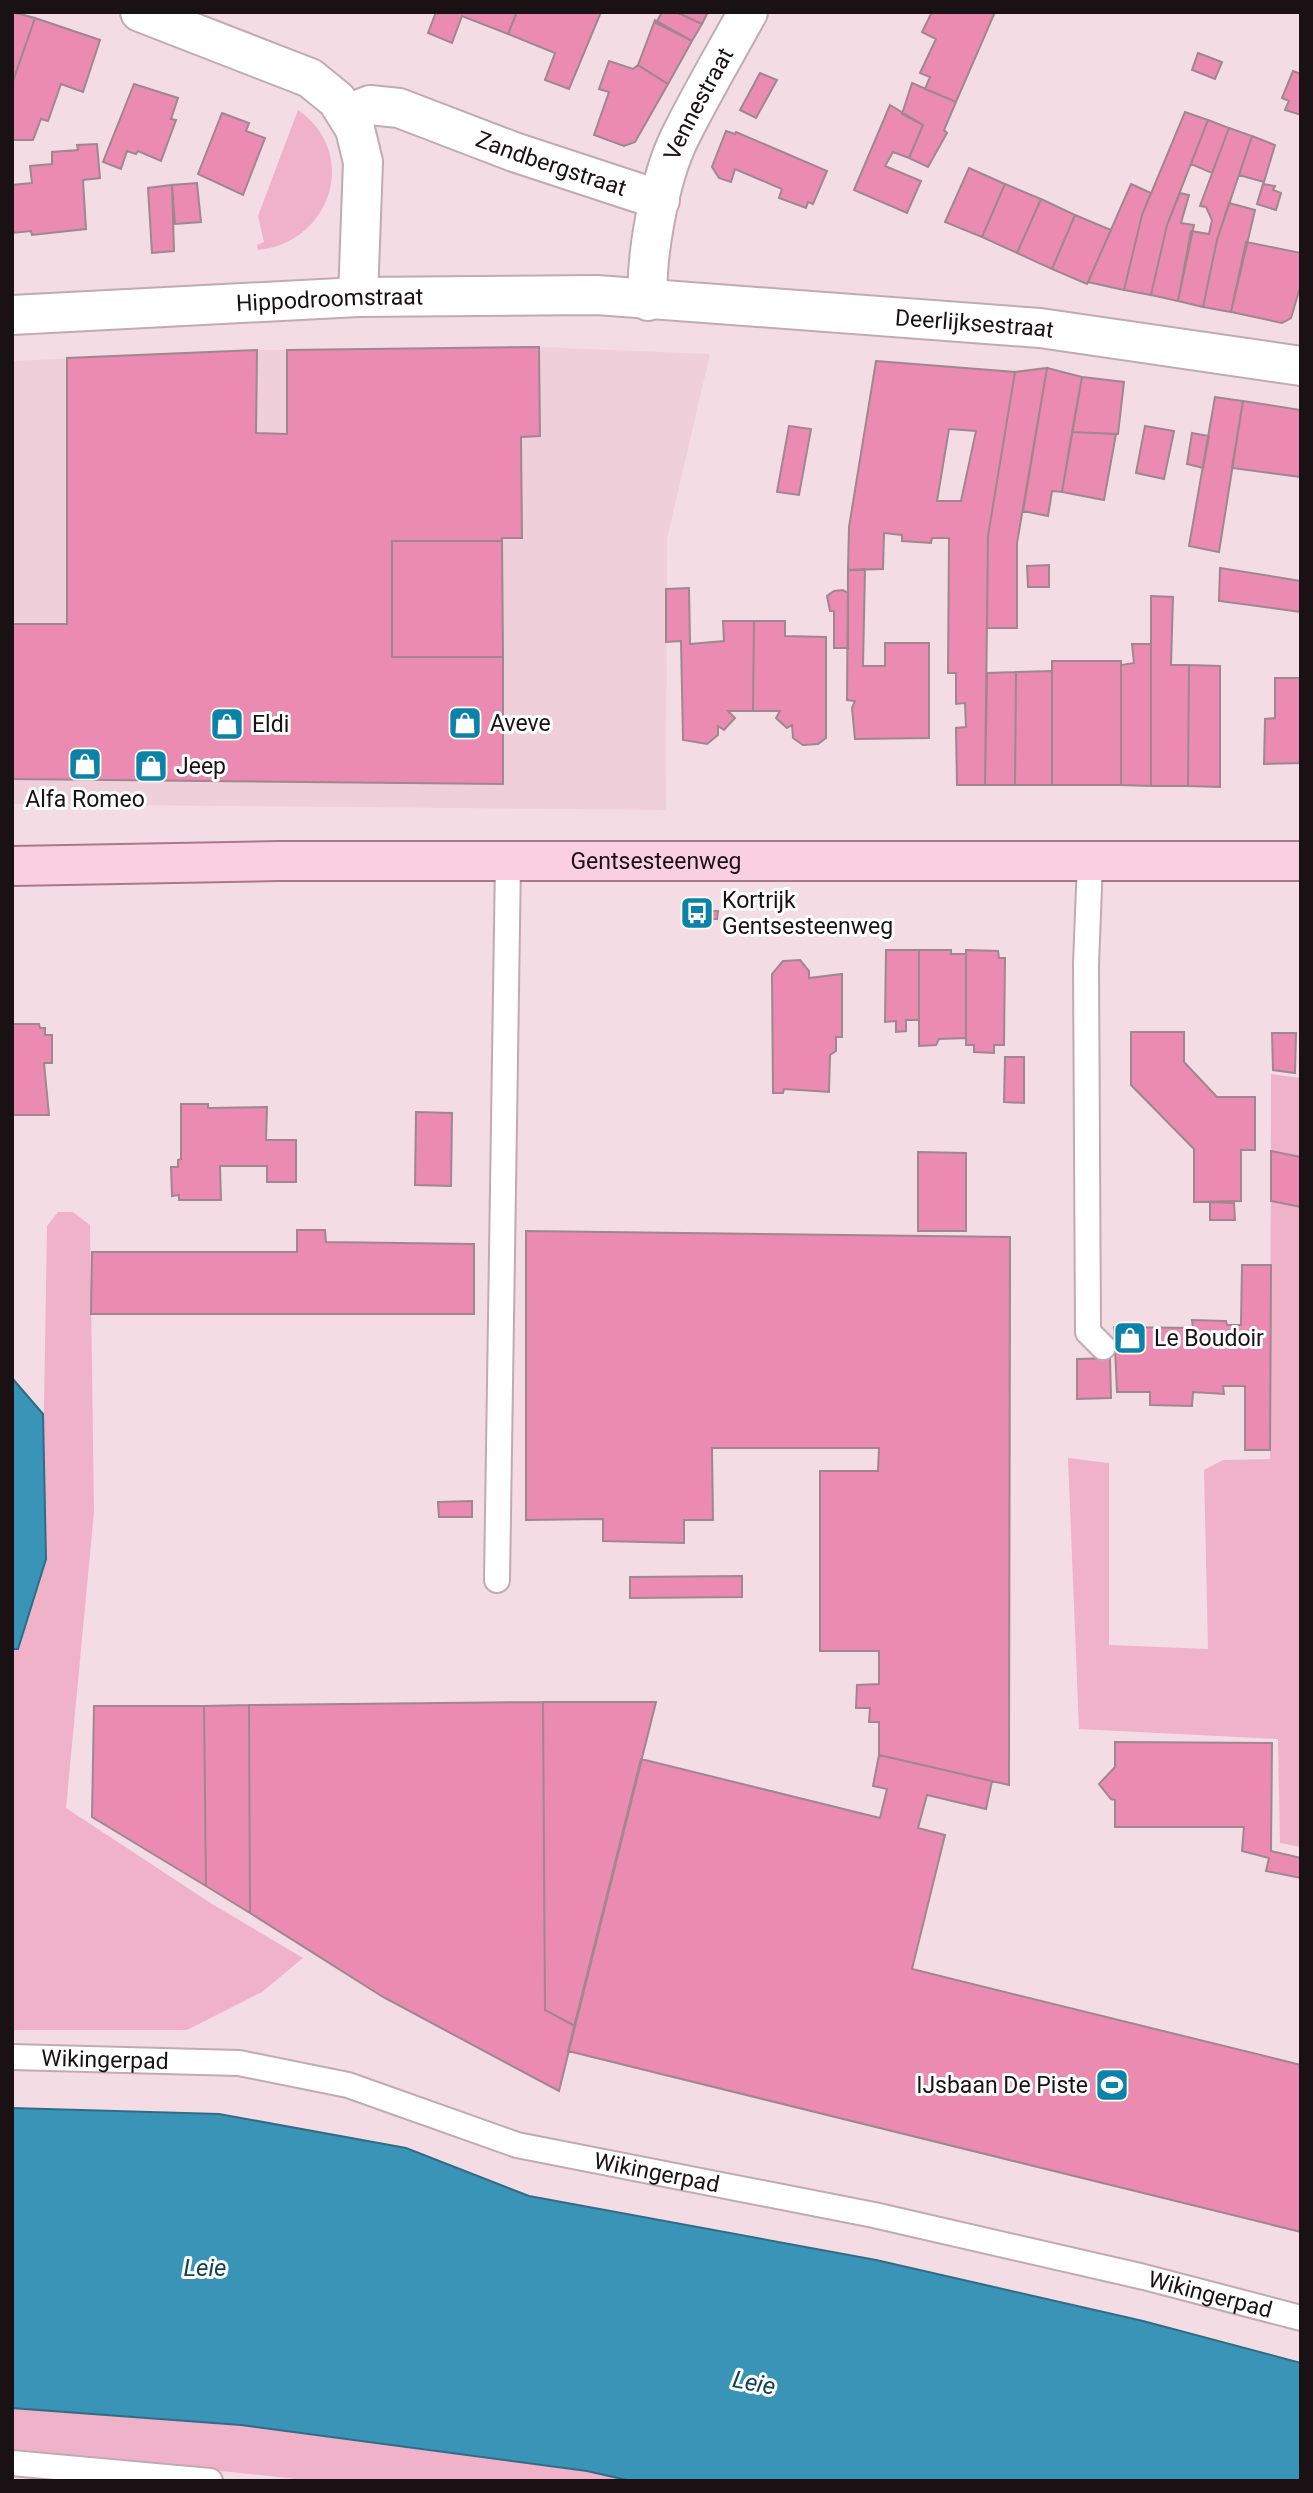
<svg xmlns="http://www.w3.org/2000/svg" width="1313" height="2493" font-family="Roboto,sans-serif">
  <rect width="100%" height="100%" fill="#f4dce4"/>
  <path fill="#efcfda" d="M539,347L710,354L667,539L666,810L12,804V361L257,350Z"/>
  <path fill="#f0b2c9" d="M298,110C361,154 330,243 258,250L257,245L264,242L258,216Z
    M1271,1074L1301,1078V1847L1280,1843L1278,1739L1079,1729L1068,1458L1109,1463V1645L1208,1649L1204,1470L1223,1460L1270,1459Z
    M58,1212H73L90,1225L94,1512L66,1808L212,1904L303,1958L262,1992L187,2030H12V1649H18L46,1559L43,1468L47,1226Z
    M12,2408L241,2425L587,2471L631,2481H316L12,2449Z"/>
  <path fill="#3994b7" stroke="#2f6d86" stroke-width="2" d="M12,1378L43,1414L46,1559L18,1649H12Z
    M12,2108L219,2114L406,2148L529,2196L876,2260L1143,2321L1301,2363V2481H631L587,2471L241,2425L12,2408Z"/>
  <path fill="#eb8bb1" stroke="#9e878f" stroke-width="2" fill-rule="evenodd" d="M12,12L35,18L12,84Z
    M436,12H517L508,34L462,16L452,43L428,33Z
    M517,12H601L569,89L545,80L555,53L508,34Z
    M662,12H676L702,24L692,41L656,23Z
    M676,12H708L702,24Z
    M932,12H995L956,102L925,89L930,77L920,73L936,39L922,32Z
    M35,18L100,40L83,92L61,84L48,121L41,119L33,140H12V84Z
    M655,20L692,41L668,84L638,65Z
    M1198,53L1222,62L1215,79L1192,70Z
    M609,61L633,69L638,65L668,84L635,142L624,146L594,135L609,92L599,89Z
    M1293,71L1301,74V115L1285,110L1289,101L1282,98Z
    M760,73L777,80L756,118L740,110Z
    M912,83L956,102L944,130L947,133L928,167L909,158L923,125L902,114Z
    M134,84L178,98L171,119L176,120L161,161L138,151L136,154L127,151L121,169L103,162Z
    M890,105L923,125L909,158L893,152L885,166L921,181L907,213L854,190Z
    M1185,112L1208,120L1167,225L1151,295L1124,290L1142,215Z
    M222,113L249,123L246,131L265,138L243,195L198,174Z
    M1208,120L1229,128L1212,173L1191,164Z
    M1229,128L1252,136L1217,240L1203,307L1178,301L1191,231L1209,234L1212,220L1206,207L1200,206Z
    M726,131L735,134L736,132L827,171L813,204L808,202L806,208L779,198L782,189L735,169L731,182L719,178L712,167Z
    M1252,136L1275,145L1264,182L1239,175Z
    M97,144L100,178L83,180L86,229L32,235L31,231L12,233V185L32,183L30,166L52,164V152L78,150L77,145Z
    M969,168L1005,184L982,237L945,222Z
    M197,183L201,222L175,224L172,185Z
    M1005,184L1041,199L1017,253L982,237Z
    M1131,184L1151,193L1142,215L1124,290L1088,282Z
    M1263,184L1275,186L1273,190L1281,193L1276,210L1257,204Z
    M172,185L174,251L152,253L148,188Z
    M1180,193L1189,195L1181,223L1194,225L1178,301L1151,295L1167,225Z
    M1041,199L1075,215L1052,269L1017,253Z
    M1229,203L1255,210L1231,312L1203,307L1217,240Z
    M1075,215L1111,230L1087,284L1052,269Z
    M1246,242L1301,253V284L1291,318L1282,323L1231,312Z
    M539,347L540,436L521,437L522,538H502V541H392V657H503V784L12,779V624H67V358L257,350L256,433L287,434V350Z
    M876,361L1015,372L988,536L985,785H957L956,728L966,727L965,703L956,704V673H948L949,538H932L931,543L902,541V535L884,533L883,569L848,570L849,527ZM949,429L976,431L961,501H937Z
    M1047,368L1082,377L1062,492L1052,491L1048,516L1023,511Z
    M1047,368L1017,543V628H987L988,536L1015,372Z
    M1082,377L1124,382L1118,434L1072,432Z
    M1215,397L1243,401L1219,552L1189,546Z
    M1243,401L1301,410V477L1232,468Z
    M789,426L811,429L799,495L777,492Z
    M1145,426L1174,431L1164,479L1136,473Z
    M1072,432L1116,434L1104,500L1062,492Z
    M1192,433L1209,436L1203,468L1187,464Z
    M392,541H502L503,657H392Z
    M1049,565V587H1028L1027,566Z
    M1220,568L1301,581V612L1219,601Z
    M865,569L863,666H885V643H929V738L855,739L852,708L855,701L847,700L848,570Z
    M689,588L690,644L724,641L723,621H754L753,711H728L735,718L724,730L718,726V735L707,744L683,740L681,641L666,642V589Z
    M843,590L848,593V648H834V611H830L827,596L834,591Z
    M1151,596L1173,597L1171,665H1189L1188,786H1151Z
    M754,621H785V636L826,637V738L818,744L803,745L793,738L792,725L787,728L776,718L780,711H753Z
    M1132,644H1151V786L1121,785V665L1134,663Z
    M1052,661H1121V785H1052Z
    M1189,665L1220,666V787L1188,786Z
    M1052,671V785H1015L1016,672Z
    M1016,672L1015,785H985L987,673Z
    M1275,678H1301V763L1264,764L1265,719L1275,718Z
    M697,911H718L717,919H697Z
    M886,950H919V1020H906V1031L896,1032V1021L885,1022Z
    M919,950H951V954H966V1038L939,1039L936,1045L919,1046Z
    M966,950L998,951L999,958H1005L1004,1045H994V1053L974,1052V1045H966Z
    M800,960L809,971V978L842,974V1037H836V1051L830,1055L829,1092L784,1089L783,1093H773L772,974L783,961Z
    M12,1024H39L40,1028H45V1035H52V1063H44L49,1115H12Z
    M1131,1032H1184V1062L1217,1097H1255V1150H1241V1201L1194,1202V1149L1131,1085Z
    M1272,1033H1296L1295,1073L1273,1070Z
    M1005,1057H1024V1103L1004,1102Z
    M181,1104H208V1108L267,1107L266,1140H296V1182H267V1166H220L221,1200H179V1195L172,1196L171,1167H178V1160L181,1159Z
    M416,1112L452,1113L451,1186L415,1185Z
    M1271,1151L1301,1157V1207L1271,1201Z
    M918,1152L966,1153V1231H918Z
    M1210,1202L1234,1203L1235,1220H1210Z
    M297,1230H325L326,1242L474,1244V1314H91L92,1252H297Z
    M526,1231L1010,1237L1009,1785L879,1755V1722H869L870,1708H856L857,1685L879,1684V1651H820V1471H878L879,1448H712L713,1520H684V1543L603,1541V1519L526,1520Z
    M1242,1265H1271L1270,1450H1245V1386H1223L1224,1394L1193,1392L1192,1406L1150,1405V1392H1117L1114,1327L1193,1328L1192,1320L1226,1321L1227,1325H1241Z
    M1110,1358L1111,1398L1077,1399V1359Z
    M472,1501V1517H439L438,1502Z
    M742,1576V1597L630,1598V1577Z
    M543,1702L545,2010L575,2026L559,2091L383,1997L250,1913L249,1705Z
    M543,1702H656L575,2026L545,2010Z
    M249,1705L250,1913L206,1886L204,1706Z
    M94,1706H204L206,1886L92,1817Z
    M1115,1742L1272,1743L1271,1851L1301,1858V1878L1266,1871L1269,1858L1242,1851L1244,1827H1115V1800L1111,1799L1099,1784L1115,1767Z
    M879,1755L992,1781L986,1809L927,1795L918,1828L945,1835L912,1969L1301,2065V2232L568,2051L641,1759L880,1818L887,1789L873,1786Z"/>
  <g fill="none" stroke-linecap="round" stroke-linejoin="round">
    <defs>
      <g id="lane">
        <path d="M1090,862L1086,964L1088,1332L1103,1347"/>
        <path d="M497,1580L508,861"/>
        <path id="s1" d="M12,2057L239,2063L348,2085L517,2145L874,2215L1144,2277L1301,2318"/>
        <path d="M12,2463L210,2481"/>
      </g>
      <g id="street">
        <path d="M140,12L310,78L337,100L355,129L363,162L358,297"/>
        <path id="s2" d="M348,114L370,105L399,108L514,152L660,200"/>
      </g>
      <g id="secondary">
        <path id="s3" d="M648,301C645,257 660,178 679,139C700,96 725,54 748,12"/>
        <path id="s4" d="M12,315L358,297L597,295L1040,328L1301,366"/>
      </g>
      <g id="primary">
        <path id="s5" d="M12,866L279,861H1301"/>
      </g>
    </defs>
    <use href="#lane" stroke="#c1aab2" stroke-width="28"/>
    <use href="#street" stroke="#c1aab2" stroke-width="42"/>
    <use href="#secondary" stroke="#c1aab2" stroke-width="42"/>
    <use href="#primary" stroke="#a9798b" stroke-width="42"/>
    <use href="#lane" stroke="#fff" stroke-width="24"/>
    <use href="#street" stroke="#fff" stroke-width="38"/>
    <use href="#secondary" stroke="#fff" stroke-width="38"/>
    <use href="#primary" stroke="#fad0e0" stroke-width="38"/>
  </g>
  <defs>
    <symbol id="shop-square" viewBox="-11 -11 22 22"><rect x="-9" y="-9" width="18" height="18" rx="4" fill="#0b82a8" stroke="#fff"/><path d="M-5-2.5h2.3a2.7 3.5 0 0 1 5.4 0H5L5.5 6h-11ZM-1.5-2.5h3a1.5 2.3 0 0 0-3 0Z" fill="#fff"/></symbol>
    <symbol id="bus-square" viewBox="-11 -11 22 22"><rect x="-9" y="-9" width="18" height="18" rx="4" fill="#0b82a8" stroke="#fff"/><path d="M-5-6H5V4H4V6H2V4H-2V6H-4V4H-5ZM-3.5-4V0h7V-4ZM-3.5 1.2v1.5H-2V1.2ZM2 1.2v1.5H3.5V1.2Z" fill="#fff"/></symbol>
    <symbol id="stadium-square" viewBox="-11 -11 22 22"><rect x="-9" y="-9" width="18" height="18" rx="4" fill="#0b82a8" stroke="#fff"/><path d="M0-5a6.5 5 0 1 0 0 10a6.5 5 0 1 0 0-10ZM-3.5-1.8h7v3.6h-7Z" fill="#fff"/></symbol>
  </defs>
  <g fill-rule="evenodd">
    <use href="#shop-square" x="446" y="704" width="38" height="38"/>
    <use href="#shop-square" x="208" y="705" width="38" height="38"/>
    <use href="#shop-square" x="66" y="745" width="38" height="38"/>
    <use href="#shop-square" x="132" y="747" width="38" height="38"/>
    <use href="#bus-square" x="678" y="894" width="38" height="38"/>
    <use href="#shop-square" x="1111" y="1319" width="38" height="38"/>
    <use href="#stadium-square" x="1093" y="2066" width="38" height="38"/>
  </g>
  <g text-anchor="middle" stroke-width="6" stroke-linejoin="round" paint-order="stroke">
    <g font-size="23" fill="#191114" stroke="#fff">
      <text dy="8" stroke="none"><textPath href="#s3" startOffset="206">Vennestraat</textPath></text>
      <text dy="8" stroke="none"><textPath href="#s2" startOffset="215">Zandbergstraat</textPath></text>
      <text dy="8" stroke="none"><textPath href="#s4" startOffset="318">Hippodroomstraat</textPath></text>
      <text dy="8" stroke="none"><textPath href="#s4" startOffset="964">Deerlijksestraat</textPath></text>
      <text dy="8" stroke="none"><textPath href="#s5" startOffset="644">Gentsesteenweg</textPath></text>
      <text dy="8" stroke="none"><textPath href="#s1" startOffset="93">Wikingerpad</textPath></text>
      <text dy="8" stroke="none"><textPath href="#s1" startOffset="660">Wikingerpad</textPath></text>
      <text dy="8" stroke="none"><textPath href="#s1" startOffset="1227">Wikingerpad</textPath></text>
    </g>
    <g font-size="23" fill="#191114" stroke="#fff" text-anchor="start">
      <text x="490" y="731">Aveve</text>
      <text x="252" y="732">Eldi</text>
      <text x="176" y="774">Jeep</text>
      <text x="85" y="807" text-anchor="middle">Alfa Romeo</text>
      <text x="722" y="908">Kortrijk<tspan x="722" dy="26">Gentsesteenweg</tspan></text>
      <text x="1154" y="1346">Le Boudoir</text>
      <text x="1088" y="2093" text-anchor="end">IJsbaan De Piste</text>
    </g>
    <g font-size="24" font-style="italic" fill="#0e4255" stroke="#fff">
      <text x="205" y="2276">Leie</text>
      <text transform="translate(754 2383) rotate(11)" y="8">Leie</text>
    </g>
  </g>
  <rect width="1313" height="2493" fill="none" stroke="#191114" stroke-width="28"/>
</svg>
